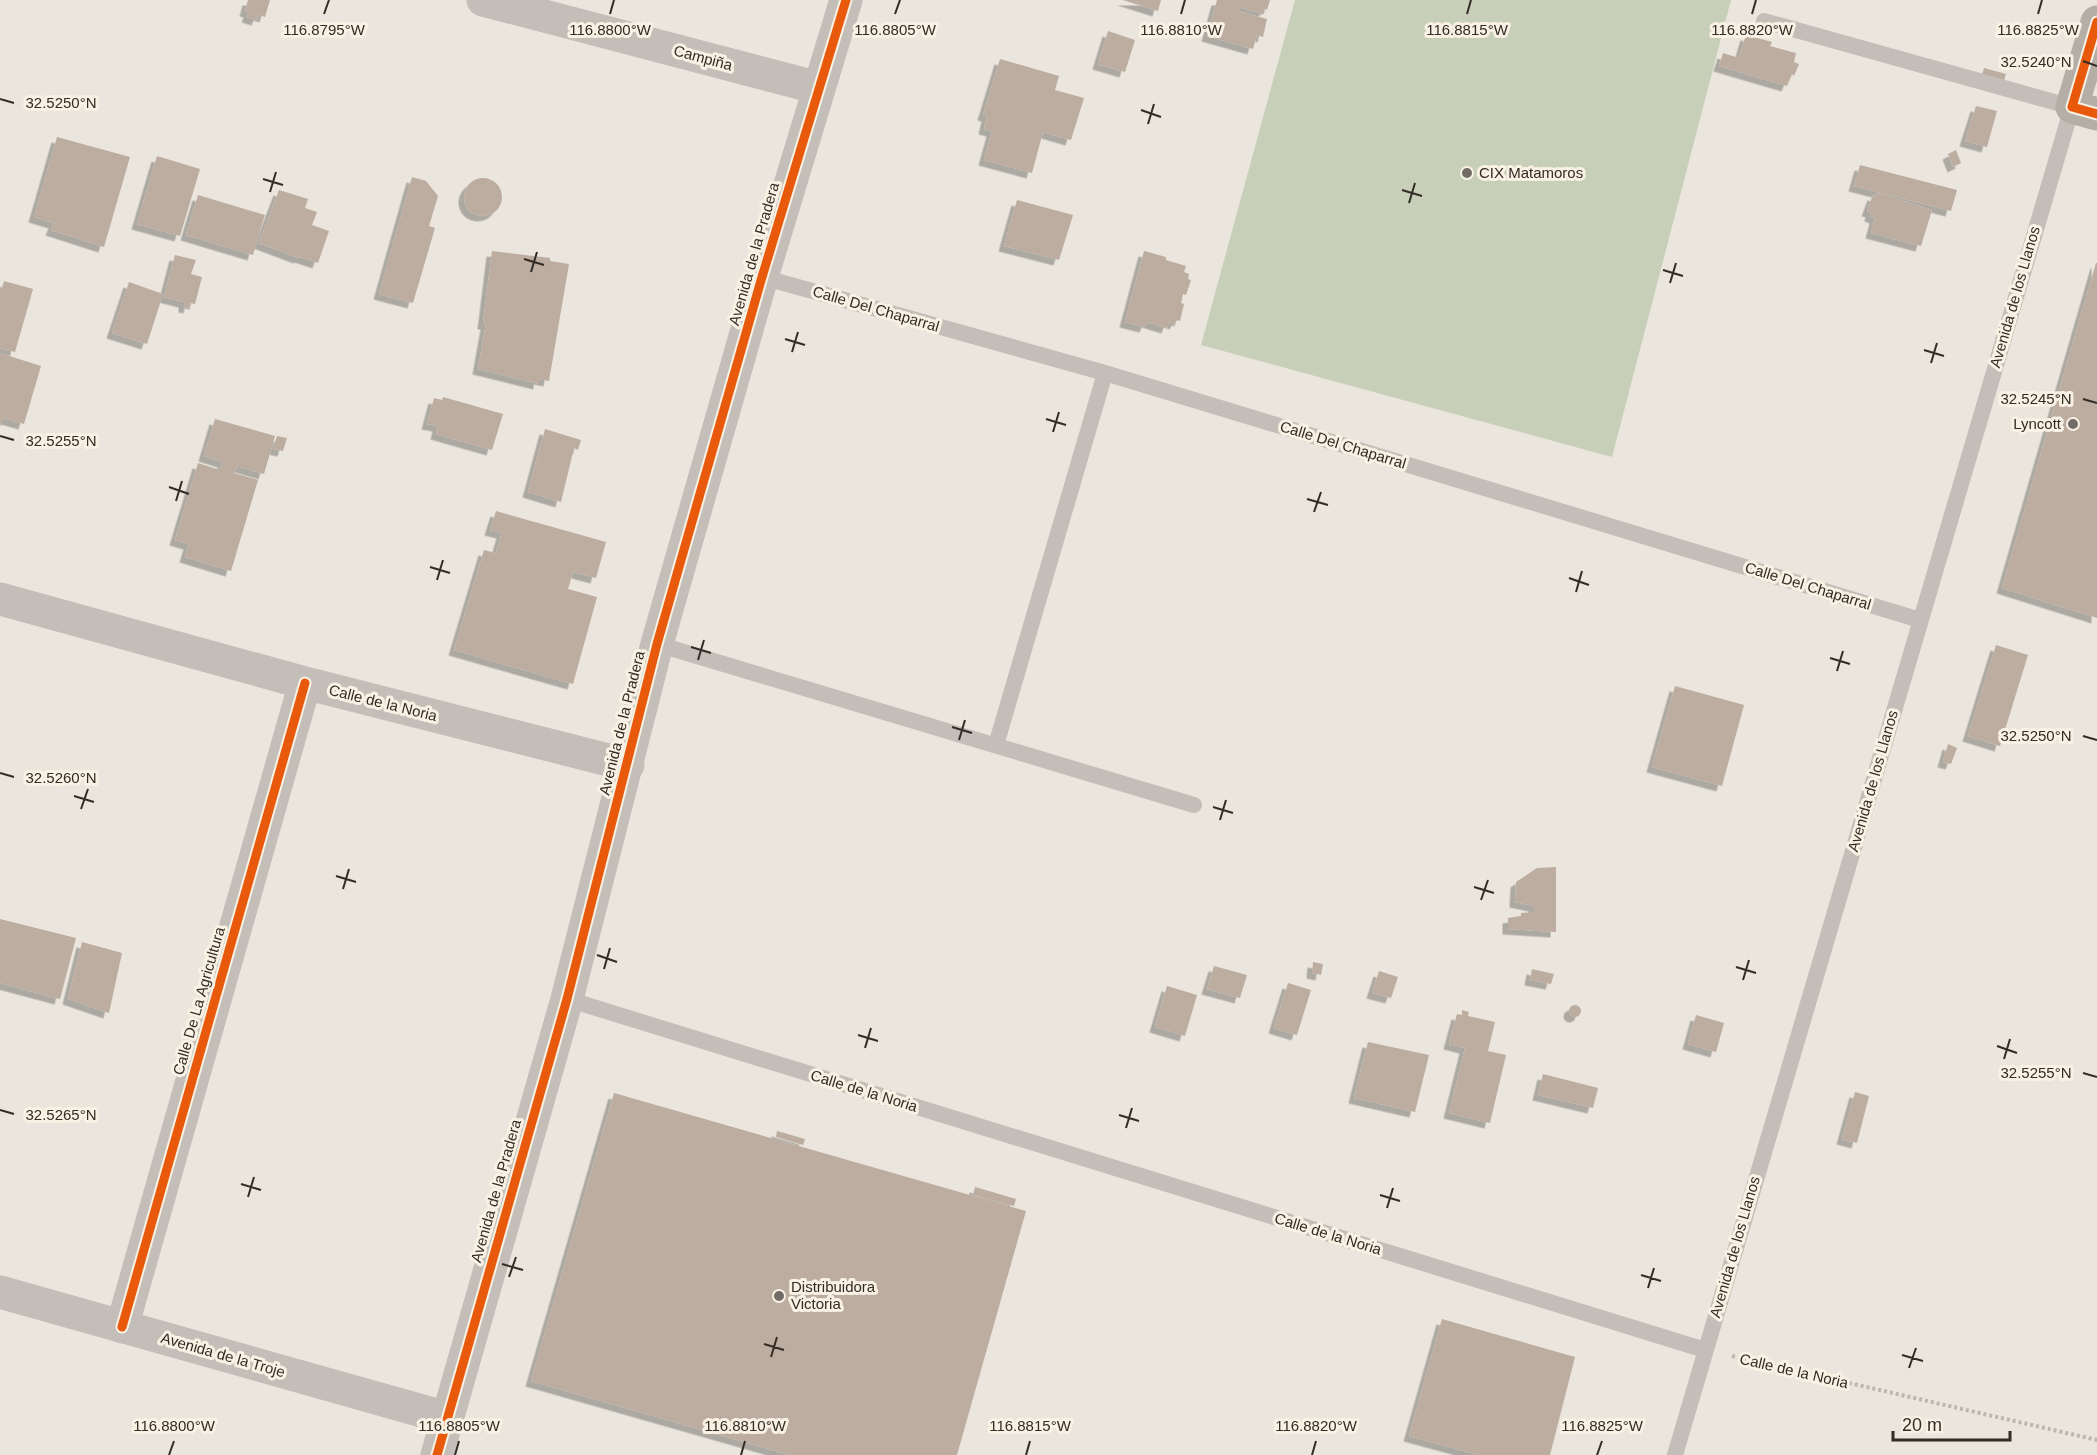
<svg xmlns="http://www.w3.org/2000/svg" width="2097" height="1455" font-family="Helvetica,sans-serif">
  <defs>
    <filter id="shadow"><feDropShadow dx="-5.5" dy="5.5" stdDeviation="0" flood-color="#0004"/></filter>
  </defs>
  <rect width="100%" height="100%" fill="#eae6dd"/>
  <path fill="#c8cfb8" d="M1295,0H1731L1612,457L1201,345Z"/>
  <path fill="#bdaca0" filter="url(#shadow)" d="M248,0H270L265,17L259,15L257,20L247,17L249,12L245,11Z
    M1123,0H1161L1158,11Z
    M1217,0H1270L1267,10L1265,9L1264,14L1239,7L1238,11L1267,19L1263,37L1257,35L1253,49L1207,36Z
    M1108,31L1135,40L1125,72L1098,64Z
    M1746,35L1772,42L1770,46L1796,53L1794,62L1799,64L1794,76L1792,74L1787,86L1719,66L1723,53L1739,58Z
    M1000,59L1059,76L1055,90L1084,98L1071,140L1043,132L1032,173L984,160L992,131L984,129L987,116L983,115Z
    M1984,68L2006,74L2003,84L1981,78Z
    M1976,106L1997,111L1987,147L1965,141Z
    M57,137L130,157L104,247L51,230L54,223L34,217Z
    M1956,150L1961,163L1953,167L1948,154Z
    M157,156L200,169L180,236L137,224Z
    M1860,165L1957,190L1951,211L1854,186Z
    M412,177L426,181L438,196L429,226L435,228L413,303L379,294Z
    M464 197a19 19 0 1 1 38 0a19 19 0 1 1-38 0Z
    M279,190L308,199L305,208L317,212L312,225L329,231L318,263L300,257L299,258L259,243Z
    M1877,193L1932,210L1921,246L1871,233L1875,218L1870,216L1871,212L1867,211L1873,195L1876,196Z
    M198,195L265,215L253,255L186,235Z
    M1017,200L1073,215L1059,260L1004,246Z
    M492,251L550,258V261L569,264L549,381L539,379V384L478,369L486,324H483Z
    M1144,251L1166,257V260L1186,266L1184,272L1189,274L1188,279L1191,280L1186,295L1183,294L1181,303L1184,304L1180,321L1177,320L1175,324L1169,322L1167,328L1147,322L1145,327L1125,322Z
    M175,255L196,260L191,274L202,277L195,304L190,303L189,308L184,307V302L164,297Z
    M2096,263H2097V618L2002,588Z
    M4,281L33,289L15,352L0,348V295Z
    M129,282L163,294L147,344L112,333Z
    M0,353L41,366L24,424L3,418L0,427Z
    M443,397L503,414L492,450L436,434L438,426L427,424L434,398L442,400Z
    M215,419L275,436L264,474L237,466L234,473L258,480L231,571L185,557L189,544L175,540L198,463L220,470L223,462L204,456Z
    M545,429L581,440L578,450L574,448L561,502L528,492Z
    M277,436L287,438L283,451L273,449Z
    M496,511L606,542L596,578L573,572L568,589L597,597L573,684L454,650L484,550L496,553L502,533L490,530Z
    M1996,645L2028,655L2000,746L1968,736Z
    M1675,686L1744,705L1722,786L1652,767Z
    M1948,744L1957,748L1951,764L1943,762Z
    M1556,867V932L1508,929V918L1521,916V913L1534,912V906L1515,902L1516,882L1537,868Z
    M0,919L76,938L60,999L0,983Z
    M82,942L122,953L109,1013L68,999Z
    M1313,962L1323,964L1321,975L1312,973Z
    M1214,966L1247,975L1240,998L1207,989Z
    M1532,969L1554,974L1551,984L1530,980Z
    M1379,971L1398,977L1391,998L1372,993Z
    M1288,983L1311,990L1297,1035L1274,1028Z
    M1167,986L1197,995L1185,1036L1155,1027Z
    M1569 1011a6 6 0 1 1 12 0a6 6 0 1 1-12 0Z
    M1462,1010L1469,1012L1468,1016L1495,1022L1488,1051L1506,1055L1490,1123L1449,1113L1465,1048L1449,1044L1457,1014L1462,1015Z
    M1696,1015L1724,1023L1716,1052L1688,1044Z
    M1368,1042L1429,1055L1415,1112L1354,1098Z
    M1543,1074L1598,1088L1593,1108L1538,1095Z
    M1855,1092L1869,1096L1857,1143L1842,1139Z
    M614,1093L1026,1211L957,1455H790L531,1381Z
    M777,1131L805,1139L803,1145L776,1137Z
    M975,1187L1016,1199L1014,1206L973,1195Z
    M1442,1319L1575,1357L1550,1455H1479L1409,1436Z"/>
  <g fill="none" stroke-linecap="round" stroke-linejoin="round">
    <path stroke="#bcb6af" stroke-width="4" stroke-dasharray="3 3" stroke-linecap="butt" d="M1732,1356L2097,1440"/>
    <path stroke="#c3beb7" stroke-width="16" d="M762,277L1105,373L1920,620
      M657,644L1194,805
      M996,745L1105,373
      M567,999L1705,1350
      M1675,1455L2072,107L1764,21"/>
    <path stroke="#c3beb7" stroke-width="33" d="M483,0L819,88
      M0,599L305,683L628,765
      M0,1292L447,1418
      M122,1327L305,683
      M437,1455L567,999L657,644L762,277L846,0"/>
    <path stroke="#b4aea7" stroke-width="33" d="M2097,22L2072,107L2097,114"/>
    <defs>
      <path id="cycleway" d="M2097,22L2072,107L2097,114
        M122,1327L305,683
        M437,1455L567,999L657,644L762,277L846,0"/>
    </defs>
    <use href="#cycleway" stroke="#f8f1e4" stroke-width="13"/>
    <use href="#cycleway" stroke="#e8590c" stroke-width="9"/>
  </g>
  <path fill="none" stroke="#332b26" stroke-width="2" d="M324,14L329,0M610,14L614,0M895,14L900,0M1181,14L1185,0M1467,14L1471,0M1752,14L1756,0M2038,14L2042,0M2083,61L2097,66M0,99L14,103M1141,110L1161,117M1148,124L1154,104M263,179L283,185M1402,190L1422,196M270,192L276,172M1409,203L1415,183M524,259L544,265M1663,270L1683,276M531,272L537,252M1670,283L1676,263M785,339L805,345M1924,350L1944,356M792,352L798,332M1931,363L1937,343M2083,399L2097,403M1046,419L1066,425M1053,432L1059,412M0,436L14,440M169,487L189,494M1307,499L1328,505M176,501L182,481M1314,512L1321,492M430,567L450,573M1569,578L1589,585M437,580L443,560M1576,592L1582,571M691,647L711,653M1830,658L1850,664M698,660L704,640M1837,671L1843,651M952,727L972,733M2083,736L2097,740M959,740L965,720M0,773L14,777M74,796L94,802M1213,807L1233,813M81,809L88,789M1220,820L1226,800M336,876L356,882M1474,887L1494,893M343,889L349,869M1481,900L1488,880M597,955L617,962M1736,967L1756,973M604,969L610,948M1743,980L1749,960M858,1035L878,1041M1997,1046L2017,1053M865,1048L871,1028M2004,1059L2010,1039M2083,1073L2097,1077M0,1110L14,1114M1119,1115L1139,1121M1126,1128L1132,1108M241,1184L261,1190M1380,1195L1400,1201M248,1197L254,1177M1387,1208L1393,1188M502,1264L523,1270M1641,1275L1661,1281M509,1277L516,1257M1648,1288L1654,1268M764,1344L784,1350M1902,1355L1923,1361M771,1357L777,1337M1909,1368L1916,1348M169,1455L174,1441M455,1455L459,1441M741,1455L745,1441M1026,1455L1030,1441M1312,1455L1316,1441M1597,1455L1602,1441"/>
  <g fill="#736c66" stroke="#f8f1e4" stroke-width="2">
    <circle cx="1467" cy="173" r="6"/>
    <circle cx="2073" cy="424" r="6"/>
    <circle cx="779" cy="1296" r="6"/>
  </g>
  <g text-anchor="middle" stroke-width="6" stroke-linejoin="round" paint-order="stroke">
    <g font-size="15" fill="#332b26" stroke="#f8f1e4">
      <text transform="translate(703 58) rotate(15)" y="5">Campiña</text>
      <text transform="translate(754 254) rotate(-74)" y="5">Avenida de la Pradera</text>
      <text transform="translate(2015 297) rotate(-74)" y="5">Avenida de los Llanos</text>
      <text transform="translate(876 309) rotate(16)" y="5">Calle Del Chaparral</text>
      <text transform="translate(1343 445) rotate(17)" y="5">Calle Del Chaparral</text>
      <text transform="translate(1808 586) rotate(17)" y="5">Calle Del Chaparral</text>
      <text transform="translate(383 703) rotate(14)" y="5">Calle de la Noria</text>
      <text transform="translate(622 723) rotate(-76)" y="5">Avenida de la Pradera</text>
      <text transform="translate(1873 781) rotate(-74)" y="5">Avenida de los Llanos</text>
      <text transform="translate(199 1001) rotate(-74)" y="5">Calle De La Agricultura</text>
      <text transform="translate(864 1091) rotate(17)" y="5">Calle de la Noria</text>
      <text transform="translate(496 1191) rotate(-74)" y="5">Avenida de la Pradera</text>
      <text transform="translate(1328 1234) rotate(17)" y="5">Calle de la Noria</text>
      <text transform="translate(1735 1247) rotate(-74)" y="5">Avenida de los Llanos</text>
      <text transform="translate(223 1355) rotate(16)" y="5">Avenida de la Troje</text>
      <text transform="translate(1794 1371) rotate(13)" y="5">Calle de la Noria</text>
    </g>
    <g font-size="15" fill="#332b26" stroke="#f8f1e4" text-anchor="start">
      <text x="1479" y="178">CIX Matamoros</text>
      <text x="2061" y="429" text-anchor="end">Lyncott</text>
      <text x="791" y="1292">Distribuidora<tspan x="791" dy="17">Victoria</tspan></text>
    </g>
  </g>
  <g font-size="15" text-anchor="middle" fill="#332b26" stroke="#f8f1e4" stroke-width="6" stroke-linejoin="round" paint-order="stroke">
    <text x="324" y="35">116.8795°W</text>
    <text x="610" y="35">116.8800°W</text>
    <text x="895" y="35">116.8805°W</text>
    <text x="1181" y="35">116.8810°W</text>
    <text x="1467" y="35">116.8815°W</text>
    <text x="1752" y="35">116.8820°W</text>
    <text x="2038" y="35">116.8825°W</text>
    <text x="2036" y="67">32.5240°N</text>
    <text x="61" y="108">32.5250°N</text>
    <text x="2036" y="404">32.5245°N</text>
    <text x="61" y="446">32.5255°N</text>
    <text x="2036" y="741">32.5250°N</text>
    <text x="61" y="783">32.5260°N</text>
    <text x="2036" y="1078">32.5255°N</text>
    <text x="61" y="1120">32.5265°N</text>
    <text x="174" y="1431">116.8800°W</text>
    <text x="459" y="1431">116.8805°W</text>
    <text x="745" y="1431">116.8810°W</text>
    <text x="1030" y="1431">116.8815°W</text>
    <text x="1316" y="1431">116.8820°W</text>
    <text x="1602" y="1431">116.8825°W</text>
  </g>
  <path d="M1893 1431v9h117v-9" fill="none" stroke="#332b26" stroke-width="3"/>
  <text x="1902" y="1431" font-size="18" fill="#332b26" stroke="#f8f1e4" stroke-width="4.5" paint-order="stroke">20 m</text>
</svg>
